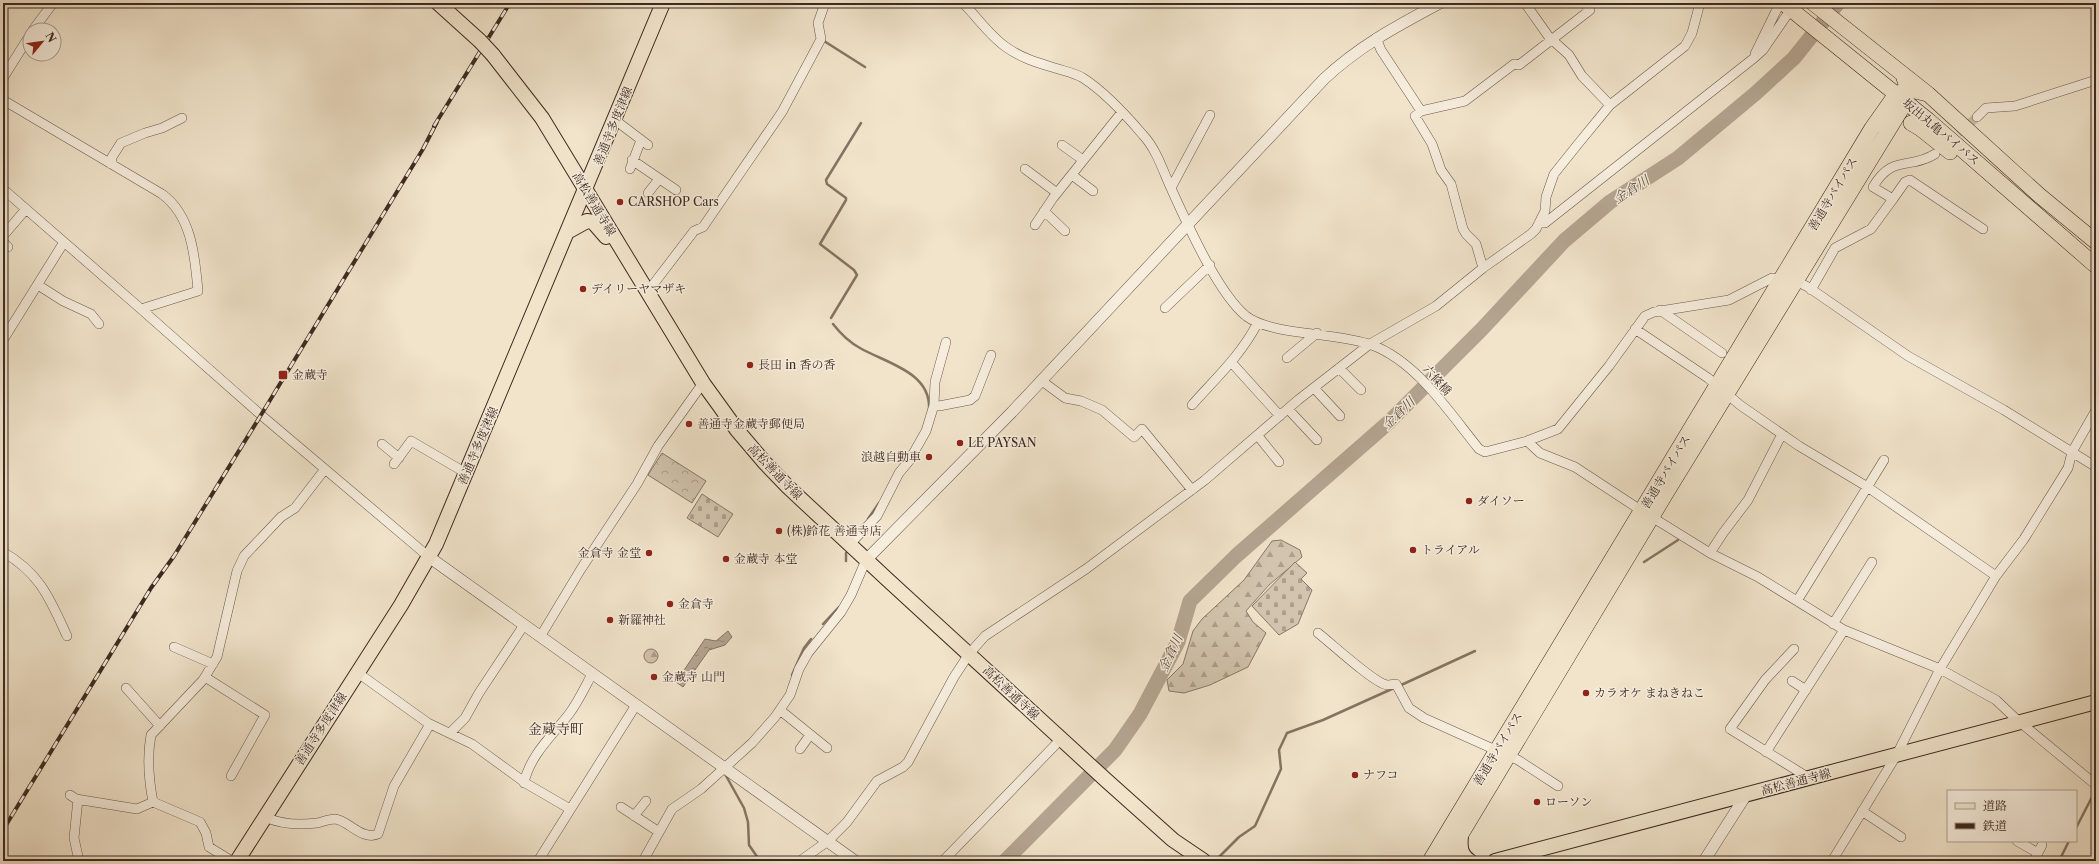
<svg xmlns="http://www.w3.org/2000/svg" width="2099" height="864" font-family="'Libre Caslon Text','Noto Serif JP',serif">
  <defs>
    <pattern id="forest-firs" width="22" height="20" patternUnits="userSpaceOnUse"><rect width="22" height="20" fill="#d2c4ae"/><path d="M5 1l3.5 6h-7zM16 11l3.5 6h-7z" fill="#ac9f8d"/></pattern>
    <pattern id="cemetery-stones" width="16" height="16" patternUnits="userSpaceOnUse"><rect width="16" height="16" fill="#d2c4ae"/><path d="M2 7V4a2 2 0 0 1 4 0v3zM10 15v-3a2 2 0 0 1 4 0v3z" fill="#ac9f8d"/></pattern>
    <pattern id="park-crowns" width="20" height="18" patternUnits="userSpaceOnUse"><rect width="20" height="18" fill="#d2c4ae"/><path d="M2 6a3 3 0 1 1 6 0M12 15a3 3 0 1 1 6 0" fill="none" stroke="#ac9f8d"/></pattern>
    <pattern id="water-ripples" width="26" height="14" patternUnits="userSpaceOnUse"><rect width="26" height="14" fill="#b4a591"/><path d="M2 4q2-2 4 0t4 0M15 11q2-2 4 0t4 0" fill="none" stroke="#948776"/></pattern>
  </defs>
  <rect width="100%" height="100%" fill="#f1e4cb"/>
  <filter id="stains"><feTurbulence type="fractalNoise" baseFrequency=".005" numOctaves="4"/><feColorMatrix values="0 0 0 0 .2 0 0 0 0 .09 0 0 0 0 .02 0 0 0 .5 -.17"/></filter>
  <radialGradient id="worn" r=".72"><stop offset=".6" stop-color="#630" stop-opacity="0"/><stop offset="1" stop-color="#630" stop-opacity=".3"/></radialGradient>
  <path fill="url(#forest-firs)" stroke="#887768" d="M1281,540L1300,550L1302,557L1269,585L1246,611L1253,622L1266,633L1248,667L1210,685L1184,693L1169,691L1167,680L1183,664L1193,631L1202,619L1244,580L1272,541Z
    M644 656a7 7 0 1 1 14 0a7 7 0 1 1-14 0Z"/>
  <path fill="url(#cemetery-stones)" stroke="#887768" d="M702,494L733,514L718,537L687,518Z
    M1295,562L1307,573L1301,579L1312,590L1298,624L1279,635L1252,606Z"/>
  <path fill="url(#park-crowns)" stroke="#887768" d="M662,453L706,481L692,503L648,475Z"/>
  <path fill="url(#water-ripples)" stroke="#847464" d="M728,631L732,637L725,645L709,650L683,687L676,682L705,639L716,641Z"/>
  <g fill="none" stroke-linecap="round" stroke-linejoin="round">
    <path stroke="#847464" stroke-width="2.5" d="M824,41L865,67
      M831,318L857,275L854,270L820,244L846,200V198L827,184L826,180L861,123
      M833,324C840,333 849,342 860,348C886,363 931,372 929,409
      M868,519L879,503
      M846,553V561
      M1644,562L1678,540
      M823,624L839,607
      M792,675L804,648L811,639
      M1399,686L1475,651
      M725,774L744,808L748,822L749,845L760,861
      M2076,828L2092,797
      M1217,859L1239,837L1255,826L1281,769L1279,750L1287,733L1323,720L1394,688
      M2059,861L2069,841"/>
    <path stroke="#b4a591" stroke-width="15" d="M1005,861L1115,750L1140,714L1178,642L1190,601L1236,556L1389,422L1482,329L1564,241L1610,202L1678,158L1756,93L1794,58L1838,3"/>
    <path stroke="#cdbfa9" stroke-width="9" stroke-dasharray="9 4.5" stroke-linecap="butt" d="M1948,142L1977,117"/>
    <defs>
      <path id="minor" d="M963,3C977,17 990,36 1006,47C1021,58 1038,63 1055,68C1064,71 1075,73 1083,78C1105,92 1126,115 1143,135C1156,149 1162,168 1170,186C1186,221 1217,292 1246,316C1272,336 1337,332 1372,345C1417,362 1449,412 1479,449L1485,452L1527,441L1558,429L1609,366L1645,316L1654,312L1729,300L1772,278L1796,281L1808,287L1908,356L2004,410L2096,467
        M1525,3L1549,37L1569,55L1582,76L1610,105
        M33,30L53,3
        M1376,38L1381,50L1421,111
        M1755,54L1777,9
        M3,78L30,35
        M3,100L162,194C192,216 195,257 198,291L141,309
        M1977,117L1986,108L2015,106L2096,80
        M615,120L648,145
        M1062,145L1083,160
        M632,160L676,190
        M111,164L112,157L121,143L145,133L162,128L182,118
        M630,169L641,140
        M1025,169L1057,193
        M1072,175L1093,191
        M1171,188L1210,115
        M3,189L141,309L261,415L429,557
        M648,193L659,179
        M1893,199L1905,182L1910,180L1983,229
        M1044,211L1065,231
        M1539,223H1545L1754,58L1763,50L1791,9
        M1035,225L1053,198L1122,112
        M3,236L26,209
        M3,242L8,247
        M1483,268L1476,244L1466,234L1463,229L1451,184L1441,170L1432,144L1415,116L1421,111L1465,101L1514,64L1519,65L1590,10L1584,3
        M38,285L63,301L91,314L99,324
        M652,286L694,231L703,227L782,112L821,39L818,23L825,3
        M1811,290L1835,248L1871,229L1893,199L1873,187C1892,154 1910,170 1935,154
        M1165,308L1210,265
        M1660,310L1722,353
        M1635,329L1708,378L1740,405L1799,446L1866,486L1996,576
        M3,340L64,242
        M1287,358L1317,333
        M1231,362L1280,416
        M1339,368L1361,390
        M1042,381L1065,398L1081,401L1102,410L1134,437L1142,429L1192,490
        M1314,388L1340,416
        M934,405L939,406L970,400L975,396L991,355
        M1192,405C1215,379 1241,355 1257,324
        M1288,409L1317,440
        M1258,436L1279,462
        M1527,441L1540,453L1575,467L1642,511L1710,553L1758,577L1844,630L1940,669L1996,700L2015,718L2096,785
        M382,444L399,458
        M394,464L411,441L466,473
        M850,544L877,516L899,473L909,461L926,431L934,405L935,382L946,342
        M3,552C40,573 50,599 67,636
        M1710,553L1723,533L1748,500L1782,434
        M1797,601L1884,460
        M1833,624L1872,562
        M1318,633C1331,643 1374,683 1387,685C1389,685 1393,684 1396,684L1409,708L1424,718L1518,760L1558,786
        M540,637L581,569L637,484L658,446L703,383
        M174,647L213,664
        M1794,649L1765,680L1730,729L1809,778
        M358,673L428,723L472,744L527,784L570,809
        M205,677L265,715L231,776
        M1792,681L1806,690
        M126,688L160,726
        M780,710L827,748
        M450,733L465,718L479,693L524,625
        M800,749L810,735
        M1766,752L1844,630
        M524,783C530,755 552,736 569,714C578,702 585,687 592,674
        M70,795L76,799L137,809L153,802
        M78,799L74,838L79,861
        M621,807L659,832
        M1862,811L1901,837
        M634,816L646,801
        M265,817C280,824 300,825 317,823C322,822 329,819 335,819C348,820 362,841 378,834L394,786L430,724
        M2017,841L2038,853
        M232,861L209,847L206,833L200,822L153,802C149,781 147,756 151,735L203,680L217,657L237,571L244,556L281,517L295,508L325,469
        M538,861L636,705
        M643,861L672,809L701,789L752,743L775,717L790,695L799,669L808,653L841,612L851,595L866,560
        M800,861L828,841L847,822L877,781L903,767L908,762L954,677L969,654L985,636L1086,569L1205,480L1298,400L1370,344L1436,306L1483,268L1531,234L1536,229L1545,211L1546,197L1554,174L1578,144L1610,105L1685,46L1692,33L1700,3
        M943,861L1061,739
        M1832,861L1896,756L1940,669L1996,576L2024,539L2068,468L2072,452L2096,410
        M2034,861L2042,845"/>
      <path id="tertiary" d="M429,557L855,861
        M866,560L1012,412L1324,79C1359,46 1397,26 1440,3
        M1704,861L1746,795"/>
      <path id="primary" d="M438,3L480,41
        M493,55L542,118L703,383L737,430L765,463L788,487L889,581L1107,781L1173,840L1204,861
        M567,232L587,221L593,222L606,237
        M1461,835C1460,846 1460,855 1470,861
        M237,861L401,605L436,544L663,3
        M1495,861L2096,702"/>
      <path id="trunk" d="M1783,3L1928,120L2096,266
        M1813,3L1928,94L2039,195L2096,242
        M1911,123L1921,129L1950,152
        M1430,861L1872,128L1896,94C1908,88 1916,91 1928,94
        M1445,861L1665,495L1905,103L1908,90L1903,75"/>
    </defs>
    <use href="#minor" stroke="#6a584c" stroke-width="10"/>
    <use href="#tertiary" stroke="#6a584c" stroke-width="12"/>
    <use href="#primary" stroke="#3d2a21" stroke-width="16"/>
    <use href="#trunk" stroke="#3d2a21" stroke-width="16"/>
    <use href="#minor" stroke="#f6eddd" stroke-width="9"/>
    <use href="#tertiary" stroke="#f6eddd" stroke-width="11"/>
    <use href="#primary" stroke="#f1e4cb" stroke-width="14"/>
    <use href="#trunk" stroke="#f1e4cb" stroke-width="15"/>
    <defs>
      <path id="rail" d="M434,126L510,3
        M3,830L151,588L174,556L261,415L423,149L437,122"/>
    </defs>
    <use href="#rail" stroke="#3d2a21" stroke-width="4"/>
    <use href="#rail" stroke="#f6eddd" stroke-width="2.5" stroke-dasharray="8" stroke-linecap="butt"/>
    <defs>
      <path id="primary-bridge" d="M480,41L493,55"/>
    </defs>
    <use href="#primary-bridge" stroke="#3d2a21" stroke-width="16" stroke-linecap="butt"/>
    <use href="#primary-bridge" stroke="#f1e4cb" stroke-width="14"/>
  </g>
  <g fill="#8f2418" stroke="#f6eddd" stroke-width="1.5">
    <circle cx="620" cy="202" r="4"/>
    <circle cx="583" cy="289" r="4"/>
    <circle cx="750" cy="365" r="4"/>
    <rect x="278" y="370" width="10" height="10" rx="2"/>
    <circle cx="689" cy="424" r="4"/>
    <circle cx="960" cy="443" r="4"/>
    <circle cx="929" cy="457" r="4"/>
    <circle cx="1469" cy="501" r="4"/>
    <circle cx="779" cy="531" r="4"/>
    <circle cx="1413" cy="550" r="4"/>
    <circle cx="649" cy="553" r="4"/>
    <circle cx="726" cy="559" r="4"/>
    <circle cx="670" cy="604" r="4"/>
    <circle cx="610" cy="620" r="4"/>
    <circle cx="654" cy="677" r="4"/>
    <circle cx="1586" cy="693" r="4"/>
    <circle cx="1355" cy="775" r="4"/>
    <circle cx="1537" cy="802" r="4"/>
  </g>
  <g text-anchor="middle" stroke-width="3" stroke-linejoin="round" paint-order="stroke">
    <g font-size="12" fill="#3d2a21" stroke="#f6eddd">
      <text transform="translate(613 126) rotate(-68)" y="4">善通寺多度津線</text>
      <text transform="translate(1941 132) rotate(40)" y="4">坂出丸亀バイパス</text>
      <text transform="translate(1833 194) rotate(-59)" y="4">善通寺バイパス</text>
      <text transform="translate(594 204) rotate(59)" y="4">高松善通寺線</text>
      <text transform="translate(1437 380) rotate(48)" y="4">六條橋</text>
      <text transform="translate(478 446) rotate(-67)" y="4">善通寺多度津線</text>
      <text transform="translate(775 472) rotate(46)" y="4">高松善通寺線</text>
      <text transform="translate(1666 472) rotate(-59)" y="4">善通寺バイパス</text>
      <text transform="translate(1011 693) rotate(43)" y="4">高松善通寺線</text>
      <text transform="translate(321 729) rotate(-57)" y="4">善通寺多度津線</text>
      <text transform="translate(1498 749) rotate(-59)" y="4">善通寺バイパス</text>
      <text transform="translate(1796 782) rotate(-15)" y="4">高松善通寺線</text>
    </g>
    <g font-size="12" fill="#3d2a21" stroke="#f6eddd" text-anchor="start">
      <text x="628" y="206">CARSHOP Cars</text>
      <text x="591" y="293">デイリーヤマザキ</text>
      <text x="758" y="369">長田 in 香の香</text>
      <text x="292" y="379">金蔵寺</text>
      <text x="697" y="428">善通寺金蔵寺郵便局</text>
      <text x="968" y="447">LE PAYSAN</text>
      <text x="921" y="461" text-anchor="end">浪越自動車</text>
      <text x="1477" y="505">ダイソー</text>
      <text x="787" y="535">(株)鈴花 善通寺店</text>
      <text x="1421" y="554">トライアル</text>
      <text x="641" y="557" text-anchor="end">金倉寺 金堂</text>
      <text x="734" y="563">金蔵寺 本堂</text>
      <text x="678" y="608">金倉寺</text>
      <text x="618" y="624">新羅神社</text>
      <text x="662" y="681">金蔵寺 山門</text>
      <text x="1594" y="697">カラオケ まねきねこ</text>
      <text x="1363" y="779">ナフコ</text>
      <text x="1545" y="806">ローソン</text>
    </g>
    <g font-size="13" font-style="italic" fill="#614f43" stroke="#f6eddd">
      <text transform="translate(1631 189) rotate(-33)" y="5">金倉川</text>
      <text transform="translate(1398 413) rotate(-44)" y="5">金倉川</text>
      <text transform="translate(1170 653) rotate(-65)" y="5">金倉川</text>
    </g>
    <g font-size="14" fill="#3d2a21" stroke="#f6eddd">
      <text x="556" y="734">金蔵寺町</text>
    </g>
  </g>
  <rect width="2099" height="864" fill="none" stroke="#f1e4cb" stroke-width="16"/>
  <rect x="4" y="4" width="2091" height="856" fill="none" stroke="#3d2a21" stroke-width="2"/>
  <rect x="8" y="8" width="2083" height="848" fill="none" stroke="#3d2a21"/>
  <rect x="1947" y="790" width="130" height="52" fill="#f6eddd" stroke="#ac9f92"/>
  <rect x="1955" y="803" width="20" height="6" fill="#f1e4cb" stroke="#ac9f92"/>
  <text x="1983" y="810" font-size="12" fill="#3d2a21">道路</text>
  <rect x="1955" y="823" width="20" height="6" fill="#3d2a21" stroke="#ac9f92"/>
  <text x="1983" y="830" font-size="12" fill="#3d2a21">鉄道</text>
  <g transform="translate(42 42) rotate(61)"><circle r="19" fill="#f6eddd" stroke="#ac9f92"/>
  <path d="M0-3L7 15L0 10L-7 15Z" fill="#8f2418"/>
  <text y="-6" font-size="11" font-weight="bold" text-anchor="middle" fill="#3d2a21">N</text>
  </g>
  <rect width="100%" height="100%" filter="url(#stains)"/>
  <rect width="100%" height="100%" fill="url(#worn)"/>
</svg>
